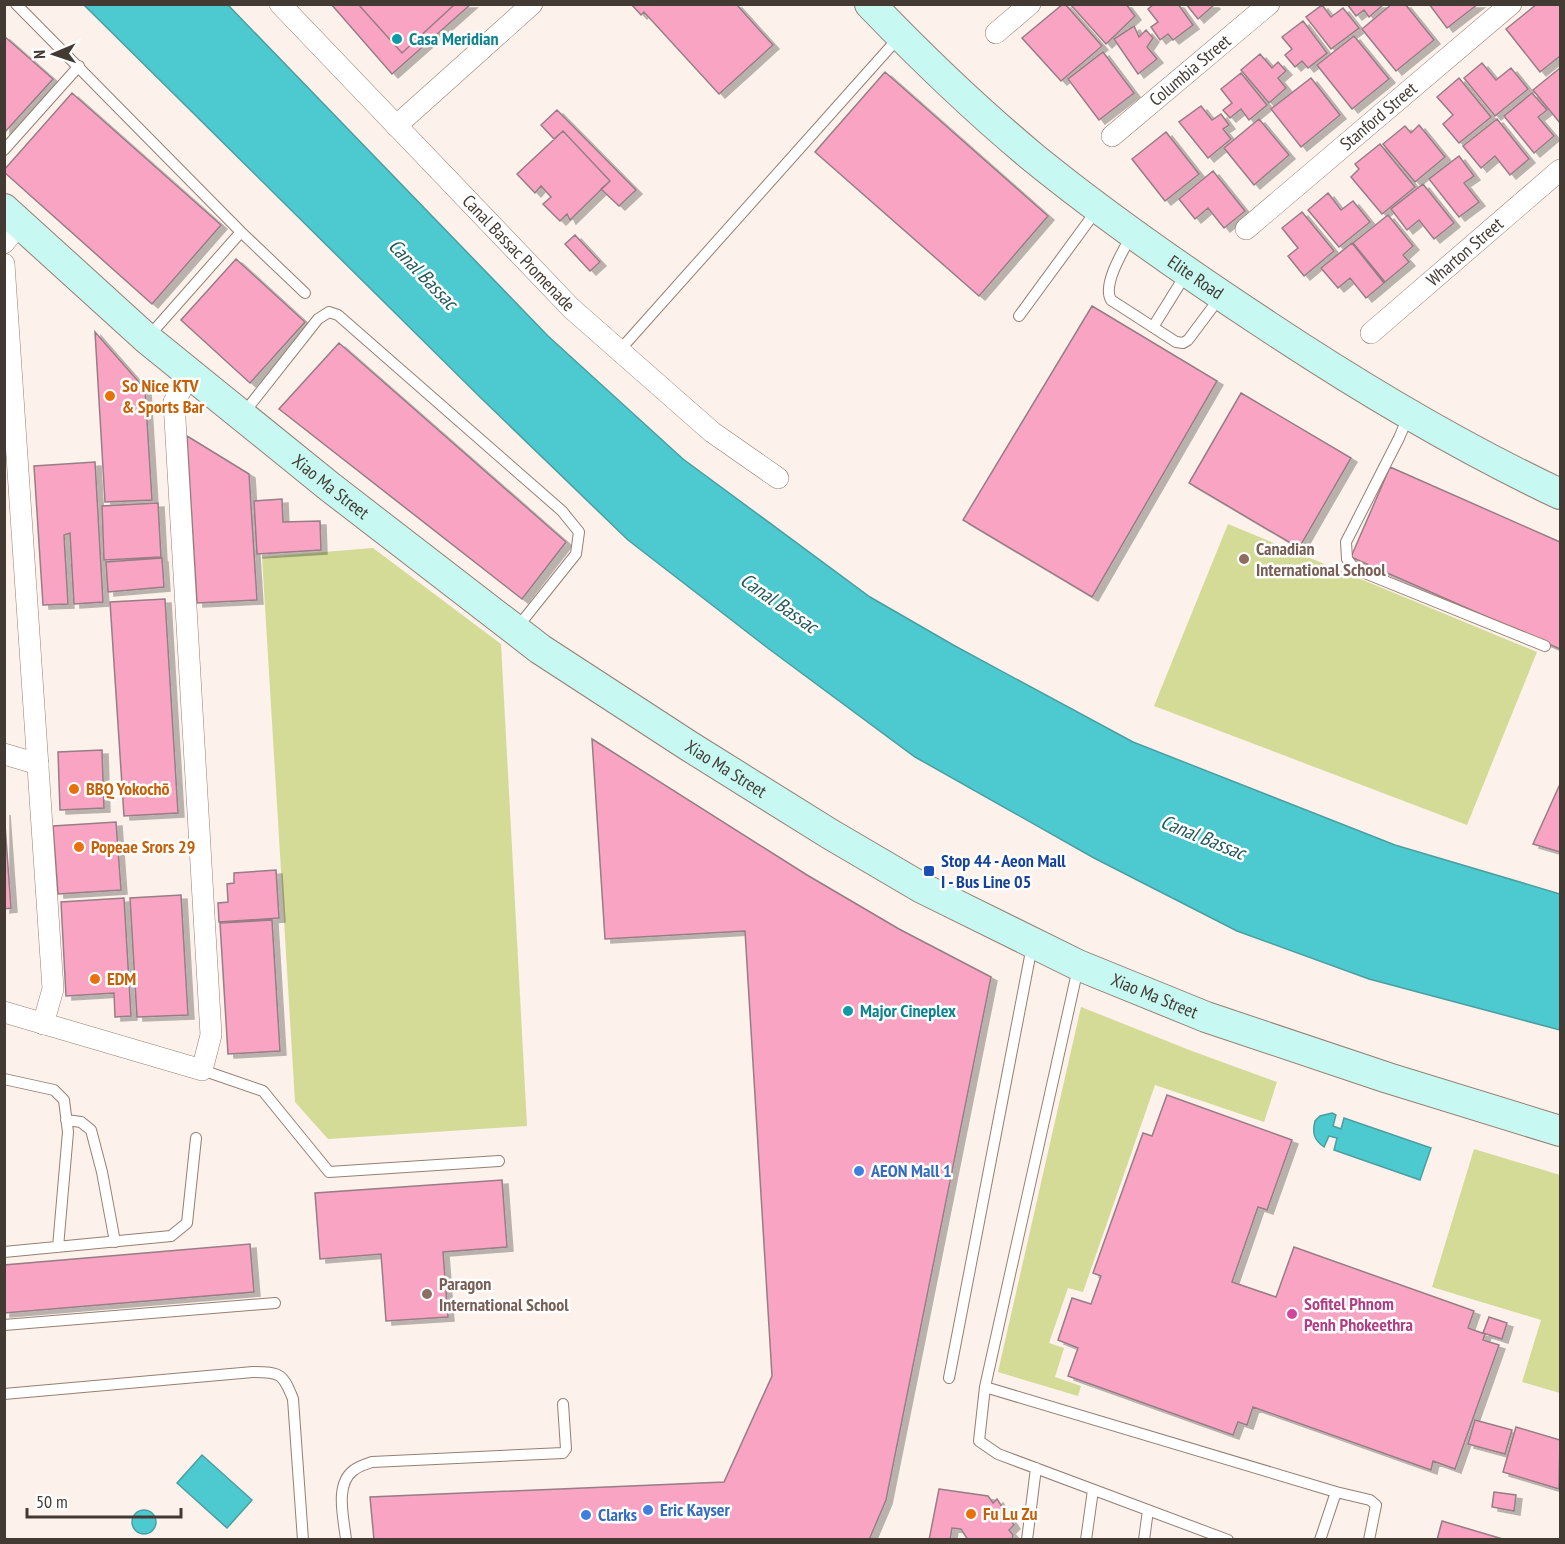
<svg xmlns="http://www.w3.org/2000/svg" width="1565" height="1544" font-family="'PT Sans Narrow',sans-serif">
  <defs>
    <filter id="shadow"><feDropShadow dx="6" dy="4" stdDeviation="0" flood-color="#0004"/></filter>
  </defs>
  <rect width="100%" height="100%" fill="#fcf1eb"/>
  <path fill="#d3db96" d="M1228,524L1537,652L1467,825L1154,706Z
    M373,548L501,644L527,1126L328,1139L295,1102L262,557Z
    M1081,1007L1192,1051L1277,1082L1264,1122L1155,1085L1083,1292L1068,1288L1049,1343L1064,1348L1055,1377L1081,1386L1078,1396L998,1372Z
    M1474,1149L1560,1175V1393L1522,1382L1541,1320L1432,1287Z"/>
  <path fill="#4dcad0" stroke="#4a9fa1" stroke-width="1.5" d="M84,5H228L548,336L683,459L870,597L955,646L1133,742L1395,845L1560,894V1030L1369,979L1237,931L1094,858L915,757L769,649L628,540L483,400Z
    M1332,1113L1336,1115L1333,1126L1341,1129L1344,1118L1431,1148L1420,1180L1334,1150L1337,1138L1329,1136L1324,1147C1314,1140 1312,1133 1315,1121L1320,1116Z
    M202,1455L252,1500L227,1528L177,1483Z
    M132 1522a12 12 0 1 1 24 0a12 12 0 1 1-24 0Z"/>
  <path fill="#faa4c3" stroke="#977d85" stroke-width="1.5" filter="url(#shadow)" d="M331,4H471L392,74Z
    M358,4H455L402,53Z
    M631,4H736L773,45L719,94L644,12L641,15Z
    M1063,4H1065L1102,46L1061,81L1022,38Z
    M1070,4H1126L1135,16L1106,44Z
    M1154,4H1178L1193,25L1173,40L1168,34L1160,40L1151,27L1158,22L1148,9Z
    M1186,4H1213L1214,5L1198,19Z
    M1347,4H1384L1369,17L1364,10L1356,16Z
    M1392,4H1405L1434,40L1396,71L1362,29Z
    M1429,4H1478L1447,28Z
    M1537,4H1560V56L1540,72L1506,29Z
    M1322,5L1331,17L1343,8L1359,28L1331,49L1306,17Z
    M1303,21L1327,53L1308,68L1302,61L1295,67L1285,55L1292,49L1282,37Z
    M1134,26L1139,37L1146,30L1153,38L1147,47L1157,59L1138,74L1114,39Z
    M4,36L53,79L4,133Z
    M1354,36L1389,79L1352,109L1317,65Z
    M1103,52L1134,93L1099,120L1068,79Z
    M1260,54L1272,68L1278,62L1286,71L1278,78L1286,88L1269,103L1241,70Z
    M1482,63L1496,80L1511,68L1528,89L1495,116L1464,78Z
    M1560,68V123L1533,90Z
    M885,72L1048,216L979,296L815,152Z
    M1241,73L1267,105L1249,120L1241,109L1230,118L1223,110L1232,103L1221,89Z
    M1311,78L1340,115L1301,147L1271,109Z
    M1459,78L1491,117L1459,143L1443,124L1453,115L1437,97Z
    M72,93L221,225L152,304L4,172V170Z
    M1532,93L1547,110L1538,117L1554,136L1534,153L1504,116Z
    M1201,106L1212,120L1221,114L1229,125L1223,129L1231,139L1208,158L1179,122Z
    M557,110L636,190L619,206L601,189L610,181L563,131L554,139L541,125Z
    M1259,119L1289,155L1254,185L1224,148Z
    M1497,119L1529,159L1510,175L1495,156L1481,168L1463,146Z
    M1419,125L1445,157L1415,182L1383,144L1405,126L1411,133Z
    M563,131L610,181L570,220L567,214L560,221L543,204L551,197L541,186L535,193L517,174Z
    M1166,132L1199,174L1165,201L1132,159Z
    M1380,144L1415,187L1382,214L1351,177L1359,169L1355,164Z
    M1459,156L1474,176L1464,183L1479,202L1459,217L1429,179Z
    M1213,171L1245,211L1224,228L1208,208L1195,219L1179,199Z
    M1423,184L1454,223L1434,239L1419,220L1407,230L1391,209Z
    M1328,193L1341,210L1353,201L1370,222L1339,247L1308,210Z
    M1302,212L1334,251L1304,276L1288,256L1298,248L1282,228Z
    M1388,215L1413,246L1403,255L1409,262L1385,282L1353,243Z
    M575,235L600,262L590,271L565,244Z
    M1352,243L1384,283L1366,298L1350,278L1338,288L1321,268Z
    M236,259L305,322L250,383L181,320Z
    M1092,306L1217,381L1092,597L963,520Z
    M95,332L145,389L152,500L105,502Z
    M339,343L566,542L522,599L279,409Z
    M1241,393L1351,458L1299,548L1189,483Z
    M187,436L249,474L257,600L197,603Z
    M95,462L103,602L74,604L70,533L64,535L68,604L43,605L34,466Z
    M1390,467L1560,542V649L1351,557Z
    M282,499L283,522L320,521L321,550L257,554L254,501Z
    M158,503L161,557L104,560L102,506Z
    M162,558L164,587L108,592L106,562Z
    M165,599L178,813L124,816L110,602Z
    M592,739L807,875L899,929L991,977L886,1500L869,1540H374L370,1497L724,1482L772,1376L745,931L605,939Z
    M102,750L104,808L60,810L58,752Z
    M1560,784V852L1533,844Z
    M4,811L11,908L4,909Z
    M116,822L121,890L58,894L53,826Z
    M276,870L279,918L219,922L218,903L228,902L227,884L234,883V873Z
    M181,895L188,1015L137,1017L130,898Z
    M124,898L131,1016L115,1017L114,993L66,996L61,902Z
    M272,920L280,1051L228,1054L220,923Z
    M1167,1095L1292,1140L1267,1210L1258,1207L1232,1282L1276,1297L1294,1247L1474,1311L1468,1328L1485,1334L1483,1340L1499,1345L1455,1469L1433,1461L1431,1470L1253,1407L1247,1425L1238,1422L1233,1435L1068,1376L1078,1348L1058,1340L1072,1298L1091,1304L1101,1276L1093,1273L1143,1133L1152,1136Z
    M502,1180L507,1247L443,1252L448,1317L386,1321L381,1254L320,1259L315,1193Z
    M250,1244L254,1292L4,1313V1265Z
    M1489,1317L1507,1323L1502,1339L1483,1333Z
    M1475,1420L1512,1430L1505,1454L1468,1444Z
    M1516,1427L1560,1440L1559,1489L1503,1472Z
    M939,1489L988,1496L993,1503L997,1499L1014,1525L1009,1530L1013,1535L1012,1540H968L961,1529L952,1528L950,1540H929Z
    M1494,1492L1516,1495L1514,1511L1492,1507Z
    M1442,1521L1506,1540H1437Z"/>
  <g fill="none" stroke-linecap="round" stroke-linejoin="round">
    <defs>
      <path id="lane" d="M16,4L241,232L305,293
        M4,150L79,66
        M1131,236C1123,251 1102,285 1111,300L1176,342L1183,343L1188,340L1221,296
        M1019,316L1096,211
        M1153,327L1186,274
        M149,336L241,232
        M619,351L900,36
        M243,414L318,319L329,312L338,315L562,511L579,532L576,554L516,629
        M1408,417L1399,438L1346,542L1347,559L1355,569L1545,646
        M1078,968L985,1387L979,1441L998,1454L1228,1540
        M202,1070L263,1091L329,1172L499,1161
        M4,1079L54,1090L64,1100L68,1132L58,1247
        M66,1120L81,1122L91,1130L102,1172L115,1242
        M4,1252L171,1236L187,1223L196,1138
        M4,1325L275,1303
        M949,1378L1032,946
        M985,1387L1336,1492L1370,1500L1376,1505L1369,1540
        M4,1394L253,1372C281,1372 283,1374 293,1399L303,1540
        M346,1540C344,1519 334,1484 354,1470C359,1466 366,1464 372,1462L563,1453L566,1449L563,1404
        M1027,1540L1036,1468
        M1086,1540L1093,1490
        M1144,1540L1148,1510
        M1320,1540L1336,1492"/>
      <g id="street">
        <path id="s1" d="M280,4L571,308L712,432L778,478"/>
        <path d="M996,33L1030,4"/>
        <path d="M396,126L532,4"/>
        <path id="s2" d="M1112,136L1269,4"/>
        <path id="s3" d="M1246,229L1511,4"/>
        <path d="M4,243L20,223"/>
        <path d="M4,264L53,989L43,1024"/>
        <path id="s4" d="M1371,333L1560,170"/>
        <path d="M4,754L38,764"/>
        <path d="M4,1012L202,1070L211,1035L174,402L190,374"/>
      </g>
      <g id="secondary">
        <path id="s5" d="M870,4C922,58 977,111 1035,159C1109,219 1187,273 1266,325C1361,388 1458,446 1560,494"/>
        <path id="s6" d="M4,209L146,338L330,487L540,649L689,746L830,834L922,888L1078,965L1206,1017L1388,1078L1560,1131"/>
      </g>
    </defs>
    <use href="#lane" stroke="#967f72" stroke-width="12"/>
    <use href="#street" stroke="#967f72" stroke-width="22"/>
    <use href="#secondary" stroke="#967f72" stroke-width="32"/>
    <use href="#lane" stroke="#fff" stroke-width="10"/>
    <use href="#street" stroke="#fff" stroke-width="21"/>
    <use href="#secondary" stroke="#c7f9f2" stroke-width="30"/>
  </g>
  <g fill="#0f9aa8" stroke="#fff" stroke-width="2">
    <circle cx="397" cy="39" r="6"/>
    <circle cx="848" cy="1011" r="6"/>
  </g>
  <g fill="#e8710a" stroke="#fff" stroke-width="2">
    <circle cx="110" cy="396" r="6"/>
    <circle cx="74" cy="789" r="6"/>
    <circle cx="79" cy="847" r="6"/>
    <circle cx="95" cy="979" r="6"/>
    <circle cx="971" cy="1514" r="6"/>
  </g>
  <g fill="#8d6e63" stroke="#fff" stroke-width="2">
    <circle cx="1244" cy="559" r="6"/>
    <circle cx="427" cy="1294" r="6"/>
  </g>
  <rect fill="#1a4fb4" stroke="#fff" stroke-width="2" x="923" y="865" width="12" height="12" rx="3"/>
  <g fill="#3f7fe0" stroke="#fff" stroke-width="2">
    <circle cx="859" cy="1171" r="6"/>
    <circle cx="648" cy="1510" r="6"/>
    <circle cx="586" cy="1515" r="6"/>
  </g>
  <circle fill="#d1479c" stroke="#fff" stroke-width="2" cx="1292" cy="1314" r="6"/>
  <g text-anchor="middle" stroke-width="5" stroke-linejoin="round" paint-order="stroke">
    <g font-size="18" font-weight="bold" fill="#0d838f" stroke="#fff" text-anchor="start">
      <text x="409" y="45">Casa Meridian</text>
      <text x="860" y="1017">Major Cineplex</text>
    </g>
    <g font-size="18" fill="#443a34" stroke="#fff">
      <text dy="6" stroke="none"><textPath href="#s2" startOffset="102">Columbia Street</textPath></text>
      <text dy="6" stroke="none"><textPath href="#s3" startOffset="174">Stanford Street</textPath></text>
      <text dy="6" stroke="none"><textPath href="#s4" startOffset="124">Wharton Street</textPath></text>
      <text dy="6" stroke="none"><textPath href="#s1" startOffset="345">Canal Bassac Promenade</textPath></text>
      <text dy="6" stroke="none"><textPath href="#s5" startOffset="426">Elite Road</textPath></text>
      <text dy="6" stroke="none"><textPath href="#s6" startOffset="429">Xiao Ma Street</textPath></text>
      <text dy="6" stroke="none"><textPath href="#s6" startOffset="915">Xiao Ma Street</textPath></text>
      <text dy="6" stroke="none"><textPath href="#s6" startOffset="1401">Xiao Ma Street</textPath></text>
    </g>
    <g font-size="18" font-weight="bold" fill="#c56008" stroke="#fff" text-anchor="start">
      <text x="122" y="392">So Nice KTV<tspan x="122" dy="21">&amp; Sports Bar</tspan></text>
      <text x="86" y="795">BBQ Yokochō</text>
      <text x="91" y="853">Popeae Srors 29</text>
      <text x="107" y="985">EDM</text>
      <text x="983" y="1520">Fu Lu Zu</text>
    </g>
    <g font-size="18" font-weight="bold" fill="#785e54" stroke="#fff" text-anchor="start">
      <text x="1256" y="555">Canadian<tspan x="1256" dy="21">International School</tspan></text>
      <text x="439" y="1290">Paragon<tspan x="439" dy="21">International School</tspan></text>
    </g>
    <g font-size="18" font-weight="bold" fill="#164399" stroke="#fff" text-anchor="start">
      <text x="941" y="867">Stop 44 - Aeon Mall<tspan x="941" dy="21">I - Bus Line 05</tspan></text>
    </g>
    <g font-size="18" font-weight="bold" fill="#366cbe" stroke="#fff" text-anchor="start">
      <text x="871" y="1177">AEON Mall 1</text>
      <text x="660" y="1516">Eric Kayser</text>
      <text x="598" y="1521">Clarks</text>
    </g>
    <g font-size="18" font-weight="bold" fill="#b23c85" stroke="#fff" text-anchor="start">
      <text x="1304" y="1310">Sofitel Phnom<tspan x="1304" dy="21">Penh Phokeethra</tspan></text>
    </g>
    <g font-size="20" font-style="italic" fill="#24595c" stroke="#fff">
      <text transform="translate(423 274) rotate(46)" y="7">Canal Bassac</text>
      <text transform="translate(779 603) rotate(35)" y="7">Canal Bassac</text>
      <text transform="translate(1203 837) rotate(22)" y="7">Canal Bassac</text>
    </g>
  </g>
  <rect width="1565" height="1544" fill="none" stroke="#443a34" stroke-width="12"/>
  <g transform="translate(54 54) rotate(268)" stroke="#ffffff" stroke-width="4.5" paint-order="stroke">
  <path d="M0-4.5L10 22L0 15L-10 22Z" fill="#443a34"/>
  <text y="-9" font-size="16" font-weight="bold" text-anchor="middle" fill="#443a34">N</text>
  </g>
  <path d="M27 1508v9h154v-9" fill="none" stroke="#443a34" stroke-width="3"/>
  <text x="36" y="1508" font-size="18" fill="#443a34" stroke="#ffffff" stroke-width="4.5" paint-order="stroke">50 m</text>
</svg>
